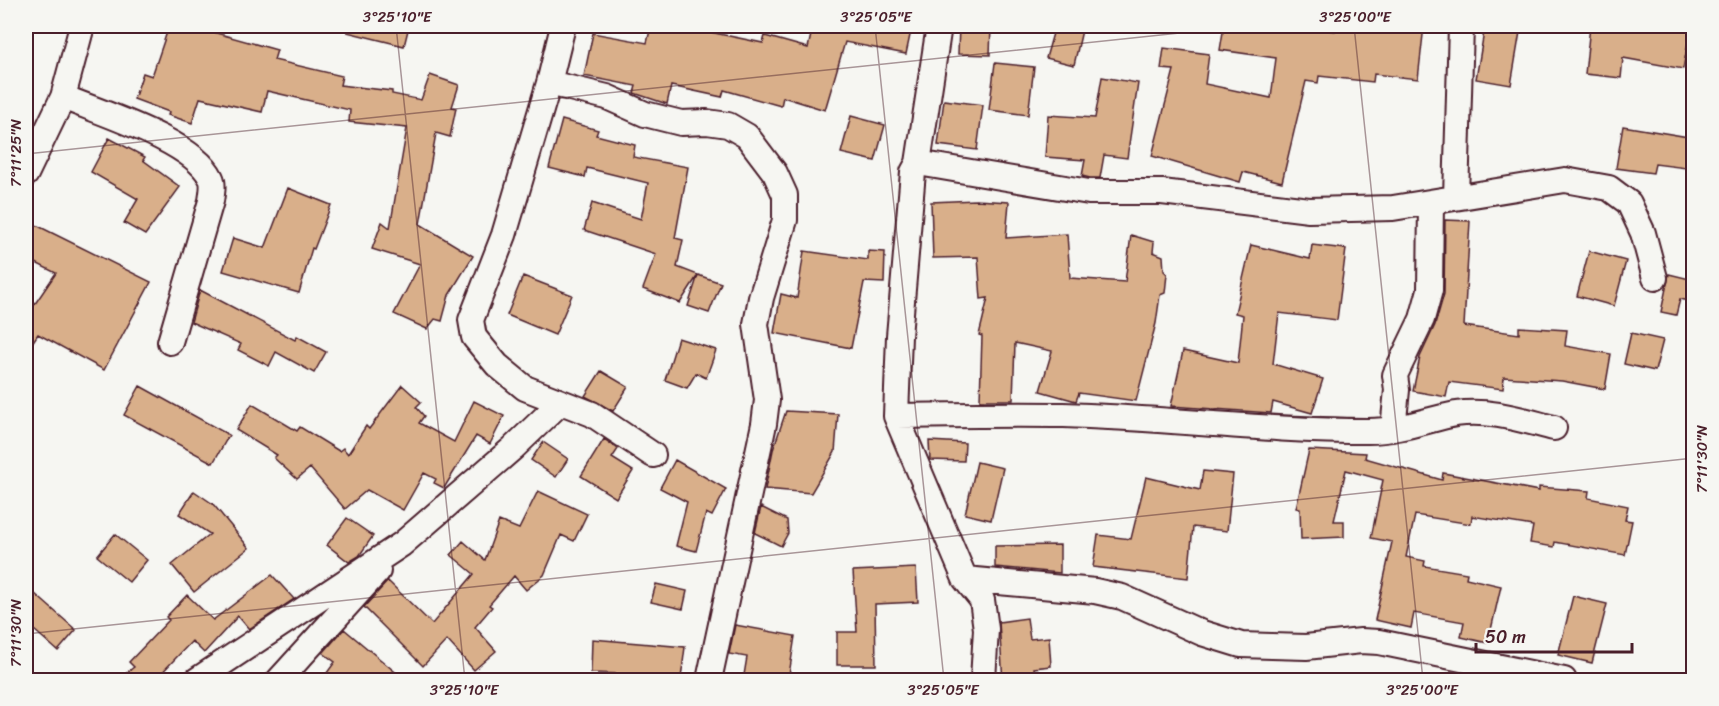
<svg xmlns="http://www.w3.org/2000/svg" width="1719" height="706" font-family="Sriracha,sans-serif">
  <rect width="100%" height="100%" fill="#f6f6f2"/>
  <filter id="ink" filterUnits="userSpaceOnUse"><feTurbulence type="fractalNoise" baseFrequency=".0167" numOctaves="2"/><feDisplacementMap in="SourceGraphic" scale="12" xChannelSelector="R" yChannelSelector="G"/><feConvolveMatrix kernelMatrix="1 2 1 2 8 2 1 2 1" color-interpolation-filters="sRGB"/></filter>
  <g filter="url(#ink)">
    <path fill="#d9af8a" stroke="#4a1f2b" stroke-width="1.5" d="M169,26H211L209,31L277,50L274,60L342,76L340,85L392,91V94L421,100L430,75L459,85L452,107L456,108L450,137L436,133L420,224L473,256L449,295L442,321L435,319L427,329L394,314L420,264L372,249L382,222L390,228L407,128L349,122L350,110L267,91L262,112L200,98L192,123L168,115L169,112L134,99L143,73L152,76Z
      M348,26H409L404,46L347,32Z
      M651,26H681L763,43L765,36L808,48L813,26H912L906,54L845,42L825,110L783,97L781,106L724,90L722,97L671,86L667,104L634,93L636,86L584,76L593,33L647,43Z
      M959,26H991L990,55L958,54Z
      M1055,26H1083L1074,65L1046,58Z
      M1224,26H1289L1335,31V26L1387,28V26H1424L1418,79L1374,74L1373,82L1319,76L1318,83L1306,81L1282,182L1243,172L1240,182L1152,156L1174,70L1161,69L1164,48L1209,54L1205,84L1271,98L1276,58L1220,50Z
      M1485,26H1521L1511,85L1476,79Z
      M1590,26H1691L1683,69L1623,58L1621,78L1585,74Z
      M995,63L1034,67L1028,115L989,110Z
      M1102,77L1138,83L1127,158L1104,155L1100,178H1090L1082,176L1085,160L1045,157L1048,115L1095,118Z
      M944,100L983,105L977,150L938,145Z
      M851,116L885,125L875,161L841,153Z
      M562,120L598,130L596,135L635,145L633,157L688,167L675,238L683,240L677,267L698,275L680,303L643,289L656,254L584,230L592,203L641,219L648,183L587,168L585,177L549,168Z
      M1623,126L1694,138V169L1655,164L1653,173L1616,168Z
      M109,138L145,157L143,160L180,187L145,235L124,223L138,199L91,172Z
      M288,188L331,205L314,249L312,248L299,293L223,271L233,238L265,248Z
      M976,200L1009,202L1006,238L1067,234L1070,278L1125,282L1131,235L1154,242L1153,252L1163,256L1164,271L1167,274L1165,293L1160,295L1156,323L1136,401L1079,393L1076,401L1040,391L1052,351L1015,343L1013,400H980L982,336L979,335L988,298L981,299L978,257L933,258L931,202Z
      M26,220L151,282L104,370L38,334L26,352V317L56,273L26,258Z
      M1445,220L1470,221L1464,326L1519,334V327L1567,330L1565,346L1611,354L1605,389L1562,381L1504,377L1503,389L1449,382L1446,397L1413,391L1420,357L1435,325L1444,294Z
      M1251,245L1310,259L1312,245L1346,249L1337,320L1279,313L1273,364L1323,379L1312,413L1273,402L1271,413L1171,406L1183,351L1238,363L1243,315L1235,313Z
      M804,251L868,260V251L885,252L884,283L864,282L851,348L774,333L781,294L797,298Z
      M1589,251L1626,261L1614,306L1577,296Z
      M1669,274L1694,280V302L1680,299L1676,315L1661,312Z
      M698,275L721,283L709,313L688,306Z
      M523,276L572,295L555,335L507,315Z
      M200,290L295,340L297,336L326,352L314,373L276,352L269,366L238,350L241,344L191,322Z
      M1631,333L1663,340L1655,371L1624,364Z
      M678,338L716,350L706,378L696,373L687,388L665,380Z
      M601,371L628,387L613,411L585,396Z
      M402,385L421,402L416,407L424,416L419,423L454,442L474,401L504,416L490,444L476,436L444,488L434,483L436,479L424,473L403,510L367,490L345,509L310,468L297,479L274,458L277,455L236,430L252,404L297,431L300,427L339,451L343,448L348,454L366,426L369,429Z
      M140,386L229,435L213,463L124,415Z
      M786,411L838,414L835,452L811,493L765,489L773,450Z
      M604,439L618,449L612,458L633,471L616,498L581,476Z
      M929,441L965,443L964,461L930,460Z
      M543,442L568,459L556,477L531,460Z
      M1309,450L1366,453L1365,458L1442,480L1443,473L1539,491V487L1589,491L1588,498L1628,506L1625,520L1632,521L1625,555L1555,542L1554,547L1530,543L1533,526L1472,516L1471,524L1415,515L1406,557L1425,561L1424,566L1467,573L1466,578L1501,586L1488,643L1461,637L1464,622L1414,613L1411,628L1375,620L1392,542L1371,538L1383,480L1346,470L1334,521H1344V537L1301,539L1300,509L1296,508Z
      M675,460L726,489L712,516L706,513L696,551L676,546L687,502L660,488Z
      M977,462L1003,468L991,520L965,514Z
      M1203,471L1233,474L1227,531L1193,527L1188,578L1093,567L1098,535L1131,539L1146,477L1200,490Z
      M194,491L213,504L249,548L194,592L172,565L210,534L179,514Z
      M538,491L587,514L574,541L561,535L544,575L526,590L514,576L489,605L492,607L475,627L496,651L474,670L447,640L423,666L364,607L388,581L432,624L474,574L451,555L463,541L485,560L499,521L519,529Z
      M761,507L787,520L788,533L781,546L755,533Z
      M347,518L373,536L359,556L349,562L327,545Z
      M115,534L147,560L129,582L97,556Z
      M1060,545V573L995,567V546Z
      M916,568L918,602L875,604L876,665H837V632H857L853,571Z
      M272,575L294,599L249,629L238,616L204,653L192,641L154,681H116L134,667L129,662L169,620L166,617L187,595L213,620Z
      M656,584L687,591L683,609L651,602Z
      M26,586L76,630L58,651L26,623Z
      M1573,596L1607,604L1592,663L1558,655Z
      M1027,618L1030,639L1049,637L1051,666L1034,668L1036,681H1003L999,622Z
      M735,625L795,636L788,681H743L747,657L729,654Z
      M344,629L406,681H321L335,662L323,653Z
      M592,639L685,647L681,678L674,681H623L624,674L591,673Z"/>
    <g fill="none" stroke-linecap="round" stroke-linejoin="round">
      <defs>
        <path id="street" d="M563,26L549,83L504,235L471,320L474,337L497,365L525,388L592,414L653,455
          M939,26L918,163L913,172L899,336L896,416L965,579L982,600L986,629L983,680
          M549,83L607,97L645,114L681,123L707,122L728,125L747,136L775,173L785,195V220L761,298L756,324L767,400L764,424L709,680
          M63,97C101,113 193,141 211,178C214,184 212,194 211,201L170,342
          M918,163L1089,192H1162L1309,210L1393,208L1565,180L1609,188L1629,203L1643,233L1655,278
          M26,174L63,97L82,26
          M1456,197L1461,26
          M896,416C952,415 1008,414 1064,415C1166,418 1266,431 1368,431C1399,431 1426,420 1456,414C1490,409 1522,420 1554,428
          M1393,429L1397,390L1395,375L1422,319L1430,290L1431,202
          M965,579L1095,591L1122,597L1202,633L1241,645L1306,647L1361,641L1379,642L1564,680
          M197,680L402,544L513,448L560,403
          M279,680L378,571"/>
      </defs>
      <use href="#street" stroke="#4a1f2b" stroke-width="28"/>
      <use href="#street" stroke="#f6f6f2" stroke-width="24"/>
    </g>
  </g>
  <path fill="none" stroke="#4a1f2b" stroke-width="1.5" stroke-opacity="0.45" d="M396,26L465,680M875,26L944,680M1354,26L1423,680M26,154L1246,26M26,634L1694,458"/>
  <rect width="1719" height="706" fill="none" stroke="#f6f6f2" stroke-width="66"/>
  <path d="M1476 643v9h156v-9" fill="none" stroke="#4a1f2b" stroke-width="3"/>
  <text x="1485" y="643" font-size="18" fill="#4a1f2b" stroke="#f6f6f2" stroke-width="4.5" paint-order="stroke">50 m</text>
  <rect x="33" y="33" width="1653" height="640" fill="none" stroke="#4a1f2b" stroke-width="2"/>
  <g font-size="15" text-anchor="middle" fill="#4a1f2b">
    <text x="397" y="22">3°25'10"E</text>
    <text x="876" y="22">3°25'05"E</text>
    <text x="1355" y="22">3°25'00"E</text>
    <text transform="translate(16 153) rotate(-90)" y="5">7°11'25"N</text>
    <text transform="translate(1702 459) rotate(-90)" y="5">7°11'30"N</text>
    <text transform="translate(16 633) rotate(-90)" y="5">7°11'30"N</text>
    <text x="464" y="695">3°25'10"E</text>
    <text x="943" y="695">3°25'05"E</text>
    <text x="1422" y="695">3°25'00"E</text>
  </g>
</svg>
